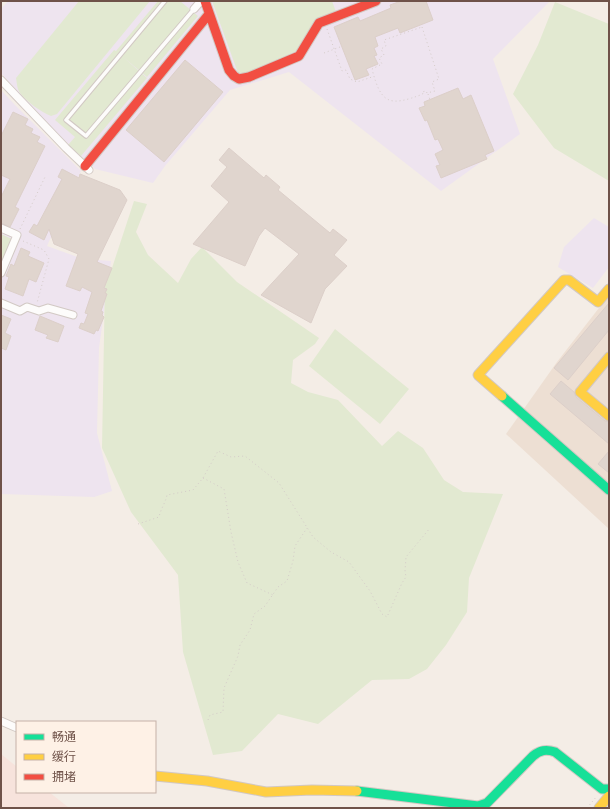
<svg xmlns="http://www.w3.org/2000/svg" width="610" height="809" font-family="'Varela Round','Noto Sans SC',sans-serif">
  <rect width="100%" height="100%" fill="#f4ede6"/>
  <path fill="#eddfd3" d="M609,295V529L506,434L557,362Z"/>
  <path fill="#f7e3dc" d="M1,754L17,767V792H49L69,808H1Z"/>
  <path fill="#eee4ef" d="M8,1H550L493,59L520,134L441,191L289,72L230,90L165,166L153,183L95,169L41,118L1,73V9Z
    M1,90L15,105L81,171L47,246L83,259L111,261L99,348L97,433L112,491L94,497L1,494Z
    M594,218L609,227V267L593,288L558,267L564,247Z"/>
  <path fill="#e2e9d1" d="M79,1H150L57,114L51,116C41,112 27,102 20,93C17,89 17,83 16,78Z
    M158,1H180L198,16L147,77L122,56L147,78L81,156L68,145L75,137L55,120L114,50L116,51Z
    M212,1H332L336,12L318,19L296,51L247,77L238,73Z
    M555,2L609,24V181L554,148L513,94L538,45Z
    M134,201L147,204L136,232L148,255L178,283L191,259L202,247L237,282L319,338L315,344L293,360L291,383L308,392L338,400L382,446L398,431L423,448L444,480L463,492L503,494L469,578L467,612L446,645L427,669L409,679L372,680L318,724L278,714L242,751L213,755L183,652L178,575L131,512L102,448L105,280L112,268Z
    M1,234L12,239L1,266Z
    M335,329L409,389L380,424L309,366Z"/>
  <path fill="#e0d5ce" stroke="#dccfc9" d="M401,1H426L433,20L400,33L398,28L375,37L378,46L374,48L377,55L374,56L378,64L366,69L369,75L355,80L334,27L358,17L360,21L391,8L390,5Z
    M185,60L223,92L164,162L126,130Z
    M458,88L463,99L471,95L494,151L485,155L487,159L441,178L436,166L440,165L435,154L443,150L438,139L435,140L427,120L425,121L419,108L425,106L424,102Z
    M13,112L28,119L25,125L33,129L31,133L40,137L37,142L45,146L15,207L19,209L10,227L1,223V197L10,179L1,175V136Z
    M229,148L264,178L266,175L280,187L278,190L330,233L333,229L347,240L334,255L347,266L325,289L311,323L261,295L299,254L265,228L259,236L245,266L193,244L229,202L211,186L227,167L219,160Z
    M62,169L79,178L80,174L120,190L127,200L97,262L112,268L104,288L107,289L105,293L107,294L101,311L103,312L102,315L104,317L98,331L96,330L94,334L79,328L81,323L84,324L88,314L85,313L92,292L82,287L80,291L66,286L78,254L54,244L49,229L44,240L29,232L34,224L37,226L62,179L58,177Z
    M21,248L30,252L28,256L44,263L36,282L29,279L23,296L5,289L9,277L6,276L11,264L14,266Z
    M609,303V330L568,380L554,368Z
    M1,315L11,319L5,333L11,336L6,350L1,348Z
    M40,316L64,326L58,342L46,338L48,335L35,330Z
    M561,381L574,392L576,397L605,421L609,422V444L550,394Z
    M609,451V473L598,464Z"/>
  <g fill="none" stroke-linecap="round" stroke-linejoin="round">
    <defs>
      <path id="lane" d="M165,1L66,120L86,136L194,9"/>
      <path id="street" d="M194,9L201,1
        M1,80L66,148L89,170
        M1,228L17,235L1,273
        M1,303L20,311L27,307L39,311L48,308L73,315
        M1,721L17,728"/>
      <path id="fast" d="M502,396L609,490
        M357,791L478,806L487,803L533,756C540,750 546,749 555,752L602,789H609"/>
      <path id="slow" d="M609,357L580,392L609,416
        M502,396L478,375L564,280H569L598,302L609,289
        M155,776L207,781L266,792L312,790L357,791
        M599,808L609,796"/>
      <path id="jam" d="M205,1L229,70L234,76L239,79L249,77L299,56L319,23L376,1
        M85,166L209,14"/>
    </defs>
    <use href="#lane" stroke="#d2c9c4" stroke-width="5.5"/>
    <use href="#street" stroke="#d2c9c4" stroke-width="9"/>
    <use href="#fast" stroke="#d2c8c3" stroke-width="11"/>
    <use href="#slow" stroke="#d2c8c3" stroke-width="11"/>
    <use href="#jam" stroke="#d2c8c3" stroke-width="11"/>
    <path stroke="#d5ccc9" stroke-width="1" stroke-dasharray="1 3" stroke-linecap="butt" d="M422,27L439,79L432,82L435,91L427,93L426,91L422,92L423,94C389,107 381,104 372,69L382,64L379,58L384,55L381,49L386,46L384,40Z
      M327,29L342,71L346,70L350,79L357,82L372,77
      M324,53L340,47
      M428,94L430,100
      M20,229L45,177
      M23,241L44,250L49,259L37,303
      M203,478L224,489L231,532L238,562L247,583L273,595
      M138,524L159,517C161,508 165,504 167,495L193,490L203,478L218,451L231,457L245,456L279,483L313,537L331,552L349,562L370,591L382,614L387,617L402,583L406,577L405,571L406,557L430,528
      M208,720L210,715L223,712L224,688L238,656L240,645L250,630L254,614L265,606L278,587L287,581L293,561L295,546L307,528
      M587,808L597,796"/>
    <use href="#lane" stroke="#fdfcfb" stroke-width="3.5"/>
    <use href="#street" stroke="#fdfcfb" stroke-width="7"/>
    <use href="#fast" stroke="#16e098" stroke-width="9"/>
    <use href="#slow" stroke="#ffcf43" stroke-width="9"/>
    <use href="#jam" stroke="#f24e42" stroke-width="9"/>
  </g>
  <rect width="610" height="809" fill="none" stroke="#6f5249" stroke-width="4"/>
  <rect x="16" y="721" width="140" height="72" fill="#fef1e6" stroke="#c5b1a7"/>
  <rect x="24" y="734" width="20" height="6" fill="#16e098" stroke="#c5b1a7"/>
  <text x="52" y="741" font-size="12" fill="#6f5249">畅通</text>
  <rect x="24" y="754" width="20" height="6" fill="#ffcf43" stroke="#c5b1a7"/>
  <text x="52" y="761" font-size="12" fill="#6f5249">缓行</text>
  <rect x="24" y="774" width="20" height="6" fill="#f24e42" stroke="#c5b1a7"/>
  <text x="52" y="781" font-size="12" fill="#6f5249">拥堵</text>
</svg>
